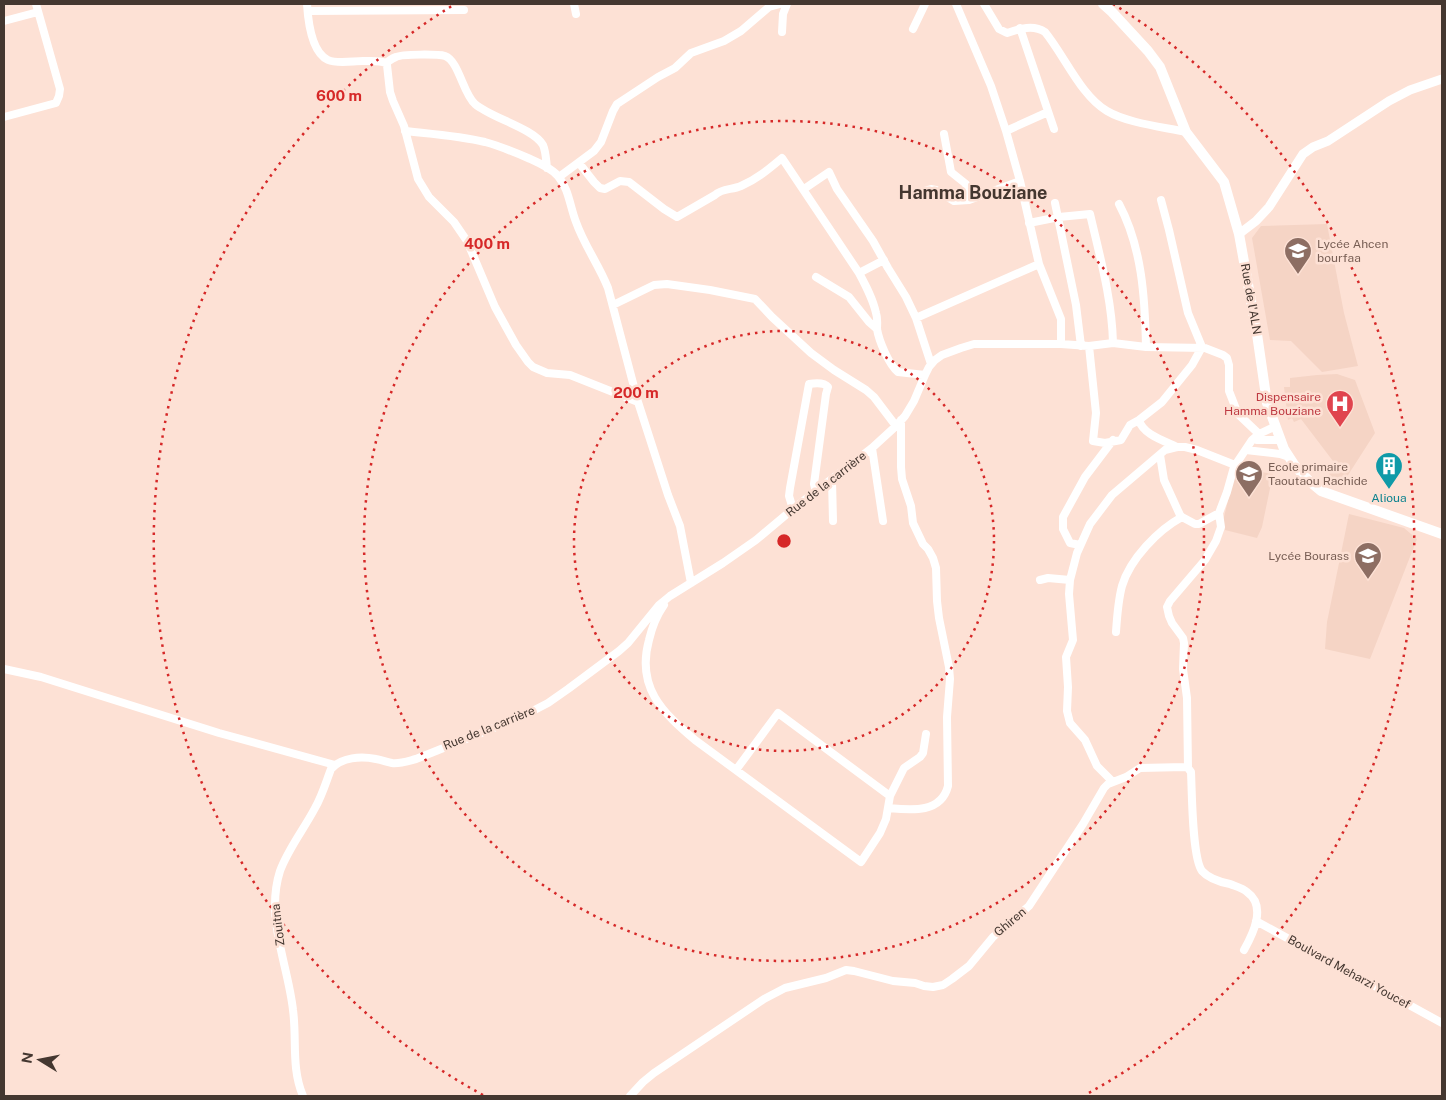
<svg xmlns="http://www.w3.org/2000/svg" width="1446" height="1100" font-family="'Public Sans',sans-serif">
  <rect width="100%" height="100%" fill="#fde1d5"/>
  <path fill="#f5d4c5" d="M1327,224L1344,313L1358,366L1322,372L1291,341L1270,340L1252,238L1261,226Z
    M1337,374L1355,380L1375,433L1341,486L1329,474L1336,465L1301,419L1294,422L1292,418L1288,420L1284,387H1290V378L1317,375Z
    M1236,468L1273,474L1262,527L1257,538L1225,530L1223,521Z
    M1349,514L1404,528L1417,539L1370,659L1325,649L1327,622Z"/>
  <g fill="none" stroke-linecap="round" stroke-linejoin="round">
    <path stroke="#fff" stroke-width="8" d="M307,4C308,20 311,52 328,60C337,64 353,61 363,61C371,61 379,60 386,63L387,65L390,92L393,101L404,126L418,179L429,197L454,222L467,241L495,307L516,345L528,362L533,367L547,373L570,375L638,402L668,495L680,526L691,583
      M574,4L576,14
      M956,4L991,86L1006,131L1020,181L1039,264L1061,319V344
      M984,4L999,29L1007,33C1019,29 1033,24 1045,32C1064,55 1081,96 1107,111C1127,123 1163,127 1186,132
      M308,11L464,10
      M4,21L38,12
      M1020,28L1054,129
      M913,29L925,4
      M782,32L783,14L787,4
      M386,63C389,61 392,58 396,57C402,54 438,54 445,56C459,61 463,94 475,104C491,118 533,128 543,145C546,152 546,160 547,168
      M4,117L56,103L59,96L60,89L36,4
      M405,131C432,134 460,136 485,142C500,146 514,152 528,158C539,163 551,168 558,176C569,189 570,207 576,222C584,245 599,265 608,288L638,402
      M1006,131L1048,112
      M944,134L951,172L966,184L969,200
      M579,163L594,182L600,188L605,189L620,181L629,182L664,209L677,217L715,195C722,188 732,190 741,186C757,179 769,169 782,158L859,273
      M559,177L594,151L601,142L613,111L617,104L658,77L675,68L691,53L724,41L741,31L769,7L780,4
      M804,189L829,172L837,189L873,241L888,268L906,297L916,318L931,364
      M916,193L931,189L936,190L954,201L969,200L1020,181
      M1055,203L1076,305L1081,346
      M1119,204C1142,247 1145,298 1146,347
      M1029,223L1059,217L1090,214C1100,257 1112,299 1113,343
      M884,260L859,273C866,286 873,299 876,313C878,319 877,324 877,329C879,341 889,365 898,372L925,375
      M816,277L849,297L869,322L877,329
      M613,305L654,285L667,284L710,290L755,299L772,317L811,353L834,370L866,390L874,397L896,426
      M916,318L1039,264
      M1089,346L1096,413L1093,441L1105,443L1121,440L1130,425L1139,420L1162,402L1192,365L1202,347L1188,313L1169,230L1161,200
      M1139,420C1143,435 1165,441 1177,447
      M1257,440H1281
      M872,448L883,521
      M1246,450L1280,454L1289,457
      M1160,455L1164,480L1180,515L1182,517
      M832,480L833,521
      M793,509L789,496L790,488L809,384C815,383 824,382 828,387L826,394L814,484L816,492
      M1080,545L1070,543L1063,529V517L1085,477L1113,440
      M1040,580L1048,578L1070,580
      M664,605C657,615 652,627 649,640C636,687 662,712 695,740L861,862L880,833L886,819L890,796L904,768L920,757L923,753L926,734
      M1116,632C1117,617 1118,601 1122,586C1130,559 1158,530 1182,517L1195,524H1199L1219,513
      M4,669L41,677L219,733L335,765
      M1188,768L1187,698L1183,669L1184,643L1183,638L1172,623L1169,616L1167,607L1170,601L1205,560L1216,541L1221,527L1219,513L1227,492L1234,467L1252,440L1259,434L1276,426
      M736,770L778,713L890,796
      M1113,782L1097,766L1085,740L1070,723L1067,711L1068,687L1066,657L1073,640L1069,594L1070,580L1077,553L1090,524L1112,495L1165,450L1177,447H1185L1197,450L1235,465
      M888,808C910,810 941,814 948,786L947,717L950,679L949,667L939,618L937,601L936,568L933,558L928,549L923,544L913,523L911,506L902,479L901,467V420
      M1256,921L1442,1023
      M303,1096C291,1068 297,1039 293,1010C288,964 265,918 280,871C288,849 304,829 315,808C322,796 326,782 331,769C342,757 361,756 376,759C382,760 387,762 392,763C400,764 408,761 416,759L521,717L548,703L568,689L619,651L628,643L659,605L670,596L723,563L756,540L793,509L872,448L896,426L905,416L914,401L925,375L929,367L935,360L942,355L961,348L974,344H1061L1089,346L1113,343L1146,347L1205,348L1223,355L1227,358L1229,365V391L1238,414L1259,434L1261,440
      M630,1096L643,1082L654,1073L764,999L785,988L826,978L846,970L854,971L893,981L915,983L924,986L933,987L943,985L952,979L969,966L993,937L1029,906L1083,824L1104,788L1108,784L1126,777L1140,768L1185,767L1188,768L1191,772C1192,791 1192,858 1202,871C1209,879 1220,882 1230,884C1235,886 1243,888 1247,892C1267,906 1253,934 1244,950"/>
    <path stroke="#fff" stroke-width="9" d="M1239,234L1256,221L1269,207L1303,154L1313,147L1328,141L1389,101L1410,90L1442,79"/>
    <path stroke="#fff" stroke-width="10" d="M1103,4L1112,12L1148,51L1160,67L1186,132L1224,182L1239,234L1257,334L1267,403L1284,449L1295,466L1309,481L1321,491L1442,534"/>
  </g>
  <g fill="none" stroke="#d62828" stroke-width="2.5" stroke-dasharray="2.5 5">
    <circle cx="784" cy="541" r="210"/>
    <circle cx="784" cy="541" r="420"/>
    <path d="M483 1095A630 630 0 0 1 455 4M1113 4A630 630 0 0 1 1085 1095"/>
  </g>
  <defs>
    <symbol id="school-pin" viewBox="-11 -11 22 30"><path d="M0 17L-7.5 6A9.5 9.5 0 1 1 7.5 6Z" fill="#8d6e63" stroke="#fde1d5"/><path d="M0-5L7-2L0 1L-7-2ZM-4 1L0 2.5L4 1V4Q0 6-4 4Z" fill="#fff"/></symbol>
    <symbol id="hospital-pin" viewBox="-11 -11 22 30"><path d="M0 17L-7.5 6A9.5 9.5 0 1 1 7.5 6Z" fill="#e0444e" stroke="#fde1d5"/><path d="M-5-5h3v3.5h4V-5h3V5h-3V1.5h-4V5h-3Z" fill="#fff"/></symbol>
    <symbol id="building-pin" viewBox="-11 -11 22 30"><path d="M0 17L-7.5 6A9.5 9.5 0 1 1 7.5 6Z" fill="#0f9aa8" stroke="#fde1d5"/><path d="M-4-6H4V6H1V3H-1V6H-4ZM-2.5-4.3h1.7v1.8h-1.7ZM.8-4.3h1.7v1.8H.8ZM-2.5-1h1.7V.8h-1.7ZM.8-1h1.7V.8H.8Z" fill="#fff"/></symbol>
  </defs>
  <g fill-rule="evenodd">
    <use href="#school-pin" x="1282" y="235" width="32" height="43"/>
    <use href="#hospital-pin" x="1324" y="388" width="32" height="43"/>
    <use href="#building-pin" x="1373" y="450" width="32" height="43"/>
    <use href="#school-pin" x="1233" y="458" width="32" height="43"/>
    <use href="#school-pin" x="1352" y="540" width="32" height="43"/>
  </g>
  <g text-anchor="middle" stroke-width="5" stroke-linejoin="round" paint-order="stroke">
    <g font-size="12" fill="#785e54" stroke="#fde1d5" text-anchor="start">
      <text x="1317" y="248">Lycée Ahcen<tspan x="1317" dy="14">bourfaa</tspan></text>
      <text x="1268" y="471">Ecole primaire<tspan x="1268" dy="14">Taoutaou Rachide</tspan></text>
      <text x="1349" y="560" text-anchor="end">Lycée Bourass</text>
    </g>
    <g font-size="12" fill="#443730" stroke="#fde1d5">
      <text transform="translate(1251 299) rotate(80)" y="4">Rue de l'ALN</text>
      <text transform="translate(826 484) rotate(-38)" y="4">Rue de la carrière</text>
      <text transform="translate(489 728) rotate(-22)" y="4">Rue de la carrière</text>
      <text transform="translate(1010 922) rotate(-40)" y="4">Ghiren</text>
      <text transform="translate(278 925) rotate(-97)" y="4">Zouitna</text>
      <text transform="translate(1349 972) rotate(29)" y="4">Boulvard Meharzi Youcef</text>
    </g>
    <g font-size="12" fill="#be3a42" stroke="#fde1d5" text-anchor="end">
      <text x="1321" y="401">Dispensaire<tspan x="1321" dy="14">Hamma Bouziane</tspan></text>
    </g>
    <g font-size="12" fill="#0d838f" stroke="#fde1d5">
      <text x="1389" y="502">Alioua</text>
    </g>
    <g font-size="18" font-weight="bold" fill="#443730" stroke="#fde1d5">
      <text x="973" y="199">Hamma Bouziane</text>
    </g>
  </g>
  <circle cx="784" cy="541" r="8" fill="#d62828" stroke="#fde1d5" stroke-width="2.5"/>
  <g font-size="15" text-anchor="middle" font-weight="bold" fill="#d62828" stroke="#fde1d5" stroke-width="5" stroke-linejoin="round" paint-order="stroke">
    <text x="339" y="101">600 m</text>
    <text x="487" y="249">400 m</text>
    <text x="636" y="398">200 m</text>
  </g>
  <rect width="1446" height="1100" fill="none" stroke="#443730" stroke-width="10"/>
  <g transform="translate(40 1060) rotate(280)" stroke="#fde1d5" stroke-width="4" paint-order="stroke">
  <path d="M0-4L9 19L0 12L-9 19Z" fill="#443730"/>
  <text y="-8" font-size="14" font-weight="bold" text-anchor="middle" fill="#443730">N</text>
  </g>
</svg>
